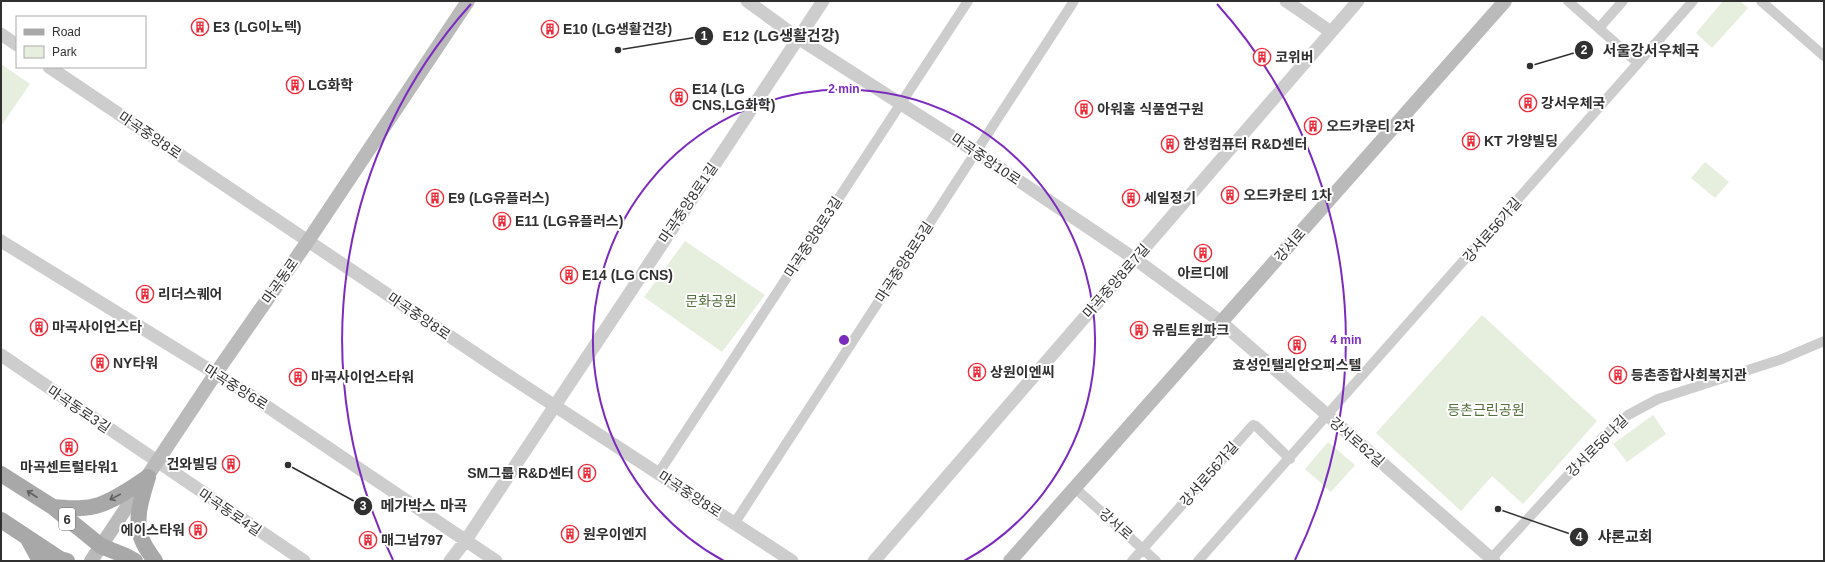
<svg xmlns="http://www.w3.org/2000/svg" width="1825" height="562" font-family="Arial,'Noto Sans KR',sans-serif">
  <rect width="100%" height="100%" fill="#fff"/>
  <path fill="#e6eede" d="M1723,1H1740L1748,8L1712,48L1696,33Z
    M1,64L30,84L1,126Z
    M1705,162L1729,182L1715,198L1691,178Z
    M685,241L765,295L722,352L644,297Z
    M1482,315L1597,421L1523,504L1492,476L1461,511L1376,433Z
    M1653,415L1666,434L1627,462L1613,444Z
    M1328,442L1355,465L1331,492L1305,469Z"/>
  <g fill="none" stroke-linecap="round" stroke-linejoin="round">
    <path stroke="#cdcdcd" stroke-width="10" d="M1568,1L1638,63
      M1761,1L1824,56
      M1599,28L1623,1
      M658,474L968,1
      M1075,488L1156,561
      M734,524L1074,1
      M1132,561L1253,425L1256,426L1290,459
      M1198,561L1693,1
      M1489,561L1604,436L1628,415L1658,399L1782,359L1824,341"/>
    <path stroke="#cdcdcd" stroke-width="13" d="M747,1L798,38L976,152L1135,259L1221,322L1494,561
      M1286,1L1331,32
      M1,34L17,45
      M49,67L503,372L792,561
      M1,241L244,391L496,561
      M1,355L304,561
      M450,561L466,540L823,1
      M874,561L1358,1"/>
    <path stroke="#bababa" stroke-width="14" d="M91,561L216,373L308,241L468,1
      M1010,561L1505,1"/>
    <path stroke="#a8a8a8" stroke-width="16" d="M1,474L53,507L101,546L126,556L135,561
      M148,477C142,497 133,521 143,542C146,549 151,555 155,561
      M53,507C68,508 84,510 99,505C117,499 133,487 148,477
      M1,520L60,559L67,561
      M28,539L40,561"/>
  </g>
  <defs><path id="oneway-shaft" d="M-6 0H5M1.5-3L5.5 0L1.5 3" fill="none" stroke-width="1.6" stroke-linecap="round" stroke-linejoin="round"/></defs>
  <g stroke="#606060">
    <use href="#oneway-shaft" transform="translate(32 494) rotate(-147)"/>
    <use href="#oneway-shaft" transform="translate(115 497) rotate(152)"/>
  </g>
  <g fill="none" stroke="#7b2cbf" stroke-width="2">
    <path d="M724 561A251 251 0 1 1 964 561"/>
    <path d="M393 560A502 502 0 0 1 471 4M1217 4A502 502 0 0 1 1295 560"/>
  </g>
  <defs>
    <symbol id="building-ring" viewBox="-11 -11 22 22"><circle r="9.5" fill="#fff" stroke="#ee2b39" stroke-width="1.5"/><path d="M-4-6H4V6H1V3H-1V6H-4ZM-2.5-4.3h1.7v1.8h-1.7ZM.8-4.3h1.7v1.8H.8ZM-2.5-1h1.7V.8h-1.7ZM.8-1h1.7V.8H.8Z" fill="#ee2b39"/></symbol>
  </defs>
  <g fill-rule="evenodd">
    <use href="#building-ring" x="190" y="17" width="20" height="20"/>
    <use href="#building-ring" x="540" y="19" width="20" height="20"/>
    <use href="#building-ring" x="1252" y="47" width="20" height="20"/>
    <use href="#building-ring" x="285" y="75" width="20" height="20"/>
    <use href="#building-ring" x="669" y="87" width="20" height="20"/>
    <use href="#building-ring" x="1518" y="93" width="20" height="20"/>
    <use href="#building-ring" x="1074" y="99" width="20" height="20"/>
    <use href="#building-ring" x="1303" y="116" width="20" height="20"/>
    <use href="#building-ring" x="1461" y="131" width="20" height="20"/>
    <use href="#building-ring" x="1160" y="134" width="20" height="20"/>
    <use href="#building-ring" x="1220" y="185" width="20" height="20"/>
    <use href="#building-ring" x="425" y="188" width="20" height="20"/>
    <use href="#building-ring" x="1121" y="188" width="20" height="20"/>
    <use href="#building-ring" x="492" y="211" width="20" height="20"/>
    <use href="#building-ring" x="1193" y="243" width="20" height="20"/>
    <use href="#building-ring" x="559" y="265" width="20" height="20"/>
    <use href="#building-ring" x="135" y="284" width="20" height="20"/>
    <use href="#building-ring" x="29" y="317" width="20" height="20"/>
    <use href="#building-ring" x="1129" y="320" width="20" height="20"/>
    <use href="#building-ring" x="1287" y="335" width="20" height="20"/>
    <use href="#building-ring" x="90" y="353" width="20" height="20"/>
    <use href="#building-ring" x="967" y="362" width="20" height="20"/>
    <use href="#building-ring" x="1608" y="365" width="20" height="20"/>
    <use href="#building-ring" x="288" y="367" width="20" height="20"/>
    <use href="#building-ring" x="59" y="437" width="20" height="20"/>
    <use href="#building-ring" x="221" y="454" width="20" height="20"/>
    <use href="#building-ring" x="577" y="463" width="20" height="20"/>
    <use href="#building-ring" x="188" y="520" width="20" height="20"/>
    <use href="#building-ring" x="560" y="524" width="20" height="20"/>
    <use href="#building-ring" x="358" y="530" width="20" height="20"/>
  </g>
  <g text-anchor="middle" stroke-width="4" stroke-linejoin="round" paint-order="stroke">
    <rect fill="#fff" stroke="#6e6e6e" stroke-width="1" x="59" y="508" width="16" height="22" rx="3"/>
    <g font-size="13" font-weight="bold" fill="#303030">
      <text x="67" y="524">6</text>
    </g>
    <g font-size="14" font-weight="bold" fill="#303030" stroke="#fff" text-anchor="start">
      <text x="213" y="32">E3 (LG이노텍)</text>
      <text x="563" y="34">E10 (LG생활건강)</text>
      <text x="1275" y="62">코위버</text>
      <text x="308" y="90">LG화학</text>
      <text x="692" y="94">E14 (LG<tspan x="692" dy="16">CNS,LG화학)</tspan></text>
      <text x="1541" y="108">강서우체국</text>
      <text x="1097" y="114">아워홈 식품연구원</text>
      <text x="1326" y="131">오드카운티 2차</text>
      <text x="1484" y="146">KT 가양빌딩</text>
      <text x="1183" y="149">한성컴퓨터 R&amp;D센터</text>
      <text x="1243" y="200">오드카운티 1차</text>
      <text x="448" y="203">E9 (LG유플러스)</text>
      <text x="1144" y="203">세일정기</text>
      <text x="515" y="226">E11 (LG유플러스)</text>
      <text x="1203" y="278" text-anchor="middle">아르디에</text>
      <text x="582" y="280">E14 (LG CNS)</text>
      <text x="158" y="299">리더스퀘어</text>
      <text x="52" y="332">마곡사이언스타</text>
      <text x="1152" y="335">유림트윈파크</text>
      <text x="113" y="368">NY타워</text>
      <text x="1297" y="370" text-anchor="middle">효성인텔리안오피스텔</text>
      <text x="990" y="377">상원이엔씨</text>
      <text x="1631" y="380">등촌종합사회복지관</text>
      <text x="311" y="382">마곡사이언스타워</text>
      <text x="218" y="469" text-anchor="end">건와빌딩</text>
      <text x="69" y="472" text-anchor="middle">마곡센트럴타워1</text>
      <text x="574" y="478" text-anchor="end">SM그룹 R&amp;D센터</text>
      <text x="185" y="535" text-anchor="end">에이스타워</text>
      <text x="583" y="539">원우이엔지</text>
      <text x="381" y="545">매그넘797</text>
    </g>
    <g font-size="14" fill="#303030" stroke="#fff">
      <text transform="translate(150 135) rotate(34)" y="5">마곡중앙8로</text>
      <text transform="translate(986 159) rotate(34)" y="5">마곡중앙10로</text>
      <text transform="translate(688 203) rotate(-56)" y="5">마곡중앙8로1길</text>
      <text transform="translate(1492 230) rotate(-49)" y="5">강서로56가길</text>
      <text transform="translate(813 237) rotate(-57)" y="5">마곡중앙8로3길</text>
      <text transform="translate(1290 245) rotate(-49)" y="5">강서로</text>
      <text transform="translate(904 262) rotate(-57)" y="5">마곡중앙8로5길</text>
      <text transform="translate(280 281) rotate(-55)" y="5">마곡동로</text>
      <text transform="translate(1116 281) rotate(-49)" y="5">마곡중앙8로7길</text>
      <text transform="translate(419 316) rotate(34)" y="5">마곡중앙8로</text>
      <text transform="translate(236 387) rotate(32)" y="5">마곡중앙6로</text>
      <text transform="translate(79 409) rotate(34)" y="5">마곡동로3길</text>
      <text transform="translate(1357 442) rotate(41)" y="5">강서로62길</text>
      <text transform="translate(1597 446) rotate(-45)" y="5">강서로56나길</text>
      <text transform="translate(1209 474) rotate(-49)" y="5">강서로56가길</text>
      <text transform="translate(690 494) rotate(33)" y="5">마곡중앙8로</text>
      <text transform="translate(230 512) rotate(34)" y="5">마곡동로4길</text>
      <text transform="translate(1116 524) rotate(42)" y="5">강서로</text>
    </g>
    <g font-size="14" fill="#536f3b" stroke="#fff">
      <text x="711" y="306">문화공원</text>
      <text x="1486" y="415">등촌근린공원</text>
    </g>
  </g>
  <circle cx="844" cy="340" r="6" fill="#7b2cbf" stroke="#fff" stroke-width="2"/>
  <g font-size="12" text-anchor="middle" font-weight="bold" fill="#7b2cbf" stroke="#fff" stroke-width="4" stroke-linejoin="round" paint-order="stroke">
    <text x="844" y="93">2 min</text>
    <text x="1346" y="344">4 min</text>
  </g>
  <path fill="none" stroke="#303030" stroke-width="1.5" d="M618 50L704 36M1530 66L1584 50M288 465L363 506M1498 509L1579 537"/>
  <g fill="#303030" stroke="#fff" stroke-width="1.5">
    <circle cx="618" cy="50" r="4"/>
    <circle cx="1530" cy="66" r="4"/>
    <circle cx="288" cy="465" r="4"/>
    <circle cx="1498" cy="509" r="4"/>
    <circle cx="704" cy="36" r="10"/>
    <circle cx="1584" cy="50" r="10"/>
    <circle cx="363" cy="506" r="10"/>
    <circle cx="1579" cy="537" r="10"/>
  </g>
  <g font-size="12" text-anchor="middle" font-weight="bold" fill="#fff">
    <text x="704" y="40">1</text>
    <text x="1584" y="54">2</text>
    <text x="363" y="510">3</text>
    <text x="1579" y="541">4</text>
  </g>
  <g font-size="15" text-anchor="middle" font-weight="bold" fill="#303030" stroke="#fff" stroke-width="4" stroke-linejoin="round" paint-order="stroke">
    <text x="781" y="41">E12 (LG생활건강)</text>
    <text x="1651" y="56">서울강서우체국</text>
    <text x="424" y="511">메가박스 마곡</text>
    <text x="1625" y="542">샤론교회</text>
  </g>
  <rect width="1825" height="562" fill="none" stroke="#303030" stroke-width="4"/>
  <rect x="16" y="16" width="130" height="52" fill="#ffffff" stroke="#acacac"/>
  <rect x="24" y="29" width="20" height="6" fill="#a8a8a8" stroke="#acacac"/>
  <text x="52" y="36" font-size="12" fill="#303030">Road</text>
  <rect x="24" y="46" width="20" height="12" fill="#e6eede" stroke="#acacac"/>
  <text x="52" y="56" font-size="12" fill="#303030">Park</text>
</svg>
